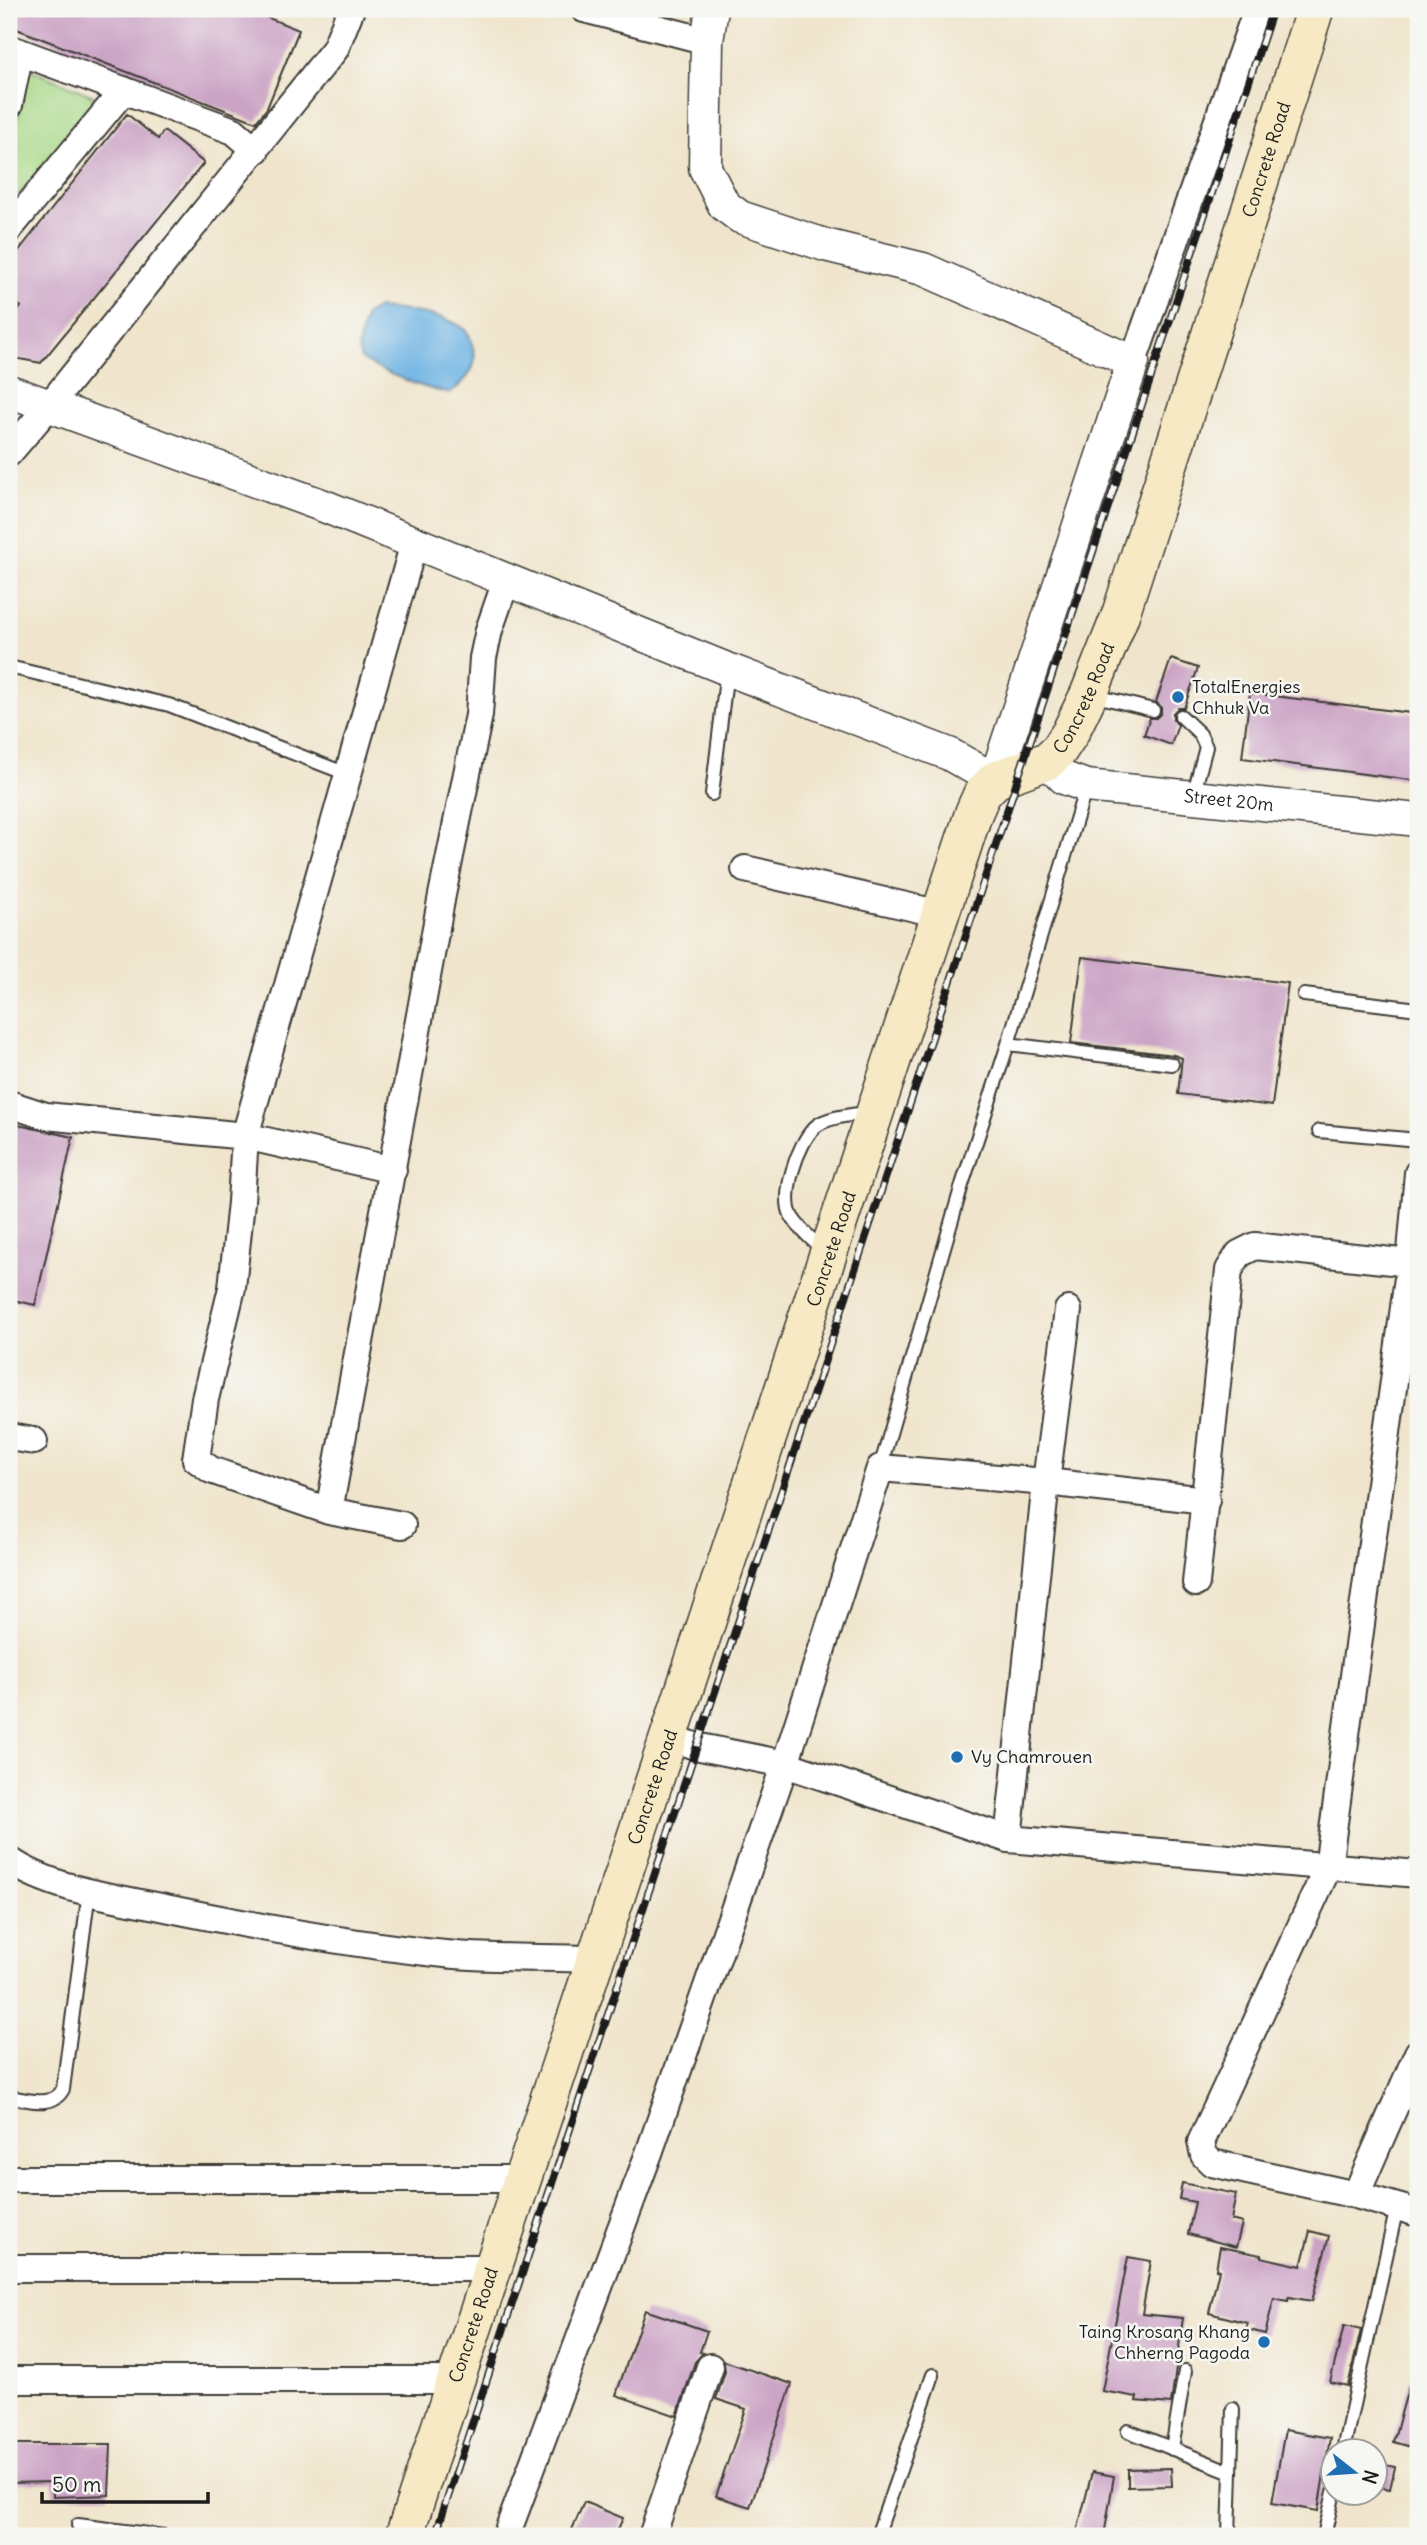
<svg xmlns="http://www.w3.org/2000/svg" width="1427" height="2545" font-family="Delius,sans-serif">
  <rect width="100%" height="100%" fill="#f6f6f2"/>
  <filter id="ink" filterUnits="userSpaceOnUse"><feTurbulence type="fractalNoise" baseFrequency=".0143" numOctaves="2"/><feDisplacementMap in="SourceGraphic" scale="14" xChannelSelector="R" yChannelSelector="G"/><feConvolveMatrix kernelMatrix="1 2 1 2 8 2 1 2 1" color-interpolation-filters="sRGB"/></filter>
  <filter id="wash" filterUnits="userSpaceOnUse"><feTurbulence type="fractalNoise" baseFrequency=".00686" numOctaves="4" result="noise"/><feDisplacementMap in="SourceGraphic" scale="28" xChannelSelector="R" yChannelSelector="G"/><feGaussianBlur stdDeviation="1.57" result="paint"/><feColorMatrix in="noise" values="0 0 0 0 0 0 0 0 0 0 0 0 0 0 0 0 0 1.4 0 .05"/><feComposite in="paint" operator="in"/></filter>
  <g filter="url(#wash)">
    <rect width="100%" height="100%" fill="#f0e5cc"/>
    <path fill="#a7d886" stroke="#627a51" stroke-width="2" d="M29,69L98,98L97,106L9,206V155Z"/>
    <path fill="#6cb2e3" stroke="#446780" stroke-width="2" d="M378,308C401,310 452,314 467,332C470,335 472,344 473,348C480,368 464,382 450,393C427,390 381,372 361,359L358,347L365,316Z"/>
    <g id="blocks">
      <path fill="#cba3c5" d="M9,9H246L299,30L267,108L256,122L9,26Z
        M127,114L158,139L164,131L204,163L41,363L14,358L9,354V322L21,307L9,297V263Z
        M1171,659L1198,668L1184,708H1178L1173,713V719L1178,725L1171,745L1144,735L1150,718H1156L1161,713V707L1156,702Z
        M1250,693L1418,714V781L1242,758Z
        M1082,957L1288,983L1272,1106L1178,1094L1182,1058L1174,1055L1071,1043Z
        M9,1123L73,1137L35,1305L9,1299Z
        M1182,2183L1236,2194L1231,2220L1242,2223L1236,2247L1188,2234L1195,2202L1179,2199Z
        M1310,2231L1329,2236L1312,2301L1289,2297L1288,2301L1274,2298L1265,2334L1246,2329L1248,2323L1209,2313L1219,2270L1216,2269L1220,2247L1261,2255V2257L1301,2266Z
        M1128,2257L1151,2261L1142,2314L1183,2318L1171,2404L1136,2401L1137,2397L1102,2391Z
        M645,2310L707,2331L700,2352L703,2353L695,2362L677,2416L616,2395Z
        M1344,2326L1361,2330L1348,2386L1330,2382Z
        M724,2361L792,2384L750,2507L716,2496L746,2409L716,2399L725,2372Z
        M1413,2371L1418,2372V2449L1393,2442Z
        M1285,2430L1330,2438L1318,2511L1272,2503Z
        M9,2444H111L109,2495L53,2497V2482L9,2483Z
        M1375,2463L1395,2467L1390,2489L1375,2486Z
        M1171,2468L1172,2486L1128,2487V2469Z
        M1092,2472L1114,2476L1104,2536H1076Z
        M584,2502L623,2518L615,2536H583L571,2532Z"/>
    </g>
  </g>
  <g filter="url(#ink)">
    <use href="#blocks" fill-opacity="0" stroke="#3c3a36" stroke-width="2"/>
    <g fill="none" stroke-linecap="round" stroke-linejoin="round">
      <defs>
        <path id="service" d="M9,667L169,705L347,774
          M1092,695L1153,710
          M1181,716L1200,734L1206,747L1193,796
          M1086,787L1008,1044L1172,1064
          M712,794L727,670
          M1304,995L1418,1009
          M1319,1131L1418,1140
          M826,1253C815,1242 800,1230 792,1217C780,1196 798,1143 815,1127C827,1116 856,1115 872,1112
          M880,1468L962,1185L1008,1044
          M9,2097C27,2099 53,2109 63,2089L89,1891
          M1128,2431L1231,2472
          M1172,2449L1185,2371
          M1343,2450L1397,2207
          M78,2525L164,2536
          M877,2536L933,2375
          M1229,2536L1233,2409
          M1324,2536L1334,2492"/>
        <path id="minor" d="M584,9L707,41
          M9,48L234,131L256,150
          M9,105L20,52
          M9,229L124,90
          M1133,362L1257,9
          M9,453L49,406L335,49L351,9
          M745,869L941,914
          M9,1104L46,1116L245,1136L393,1170
          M1418,1173L1410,1263L1328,1867L1201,2142L1204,2155L1212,2163L1356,2195L1418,2053
          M9,1437L34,1441
          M329,1511L442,895L479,715L483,658L489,630L506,581
          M402,1525L329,1511L211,1470L196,1459L205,1399L232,1288L241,1202L245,1136L414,543
          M1196,1583L1229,1270L1239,1254L1255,1246L1410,1263
          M671,1738L695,1746L785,1764L1008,1839L1418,1874
          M1008,1839L1046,1482L1068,1310
          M9,1860C47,1887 110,1897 156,1906C251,1926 348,1944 445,1954C494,1959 545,1957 594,1959
          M9,2179H522
          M1356,2195L1418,2213
          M9,2268H492
          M9,2380H455
          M506,2536L649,2153L785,1764L880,1468L1046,1482L1206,1500
          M652,2536L710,2367"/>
        <g id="tertiary">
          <path d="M9,391L324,506L727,669L949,754L995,780L1133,362L923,269L825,245L740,217L724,205L705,168L707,41L712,9"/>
          <path id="s1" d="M1047,761L1064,778L1086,786L1418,820"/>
        </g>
        <g id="secondary">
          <path id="s2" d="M404,2536C593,1961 789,1388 974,812L982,794L995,780L1047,761L1059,750L1070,733L1089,694L1120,616L1315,9"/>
        </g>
      </defs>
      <use href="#service" stroke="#3c3a36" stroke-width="16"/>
      <use href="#minor" stroke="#3c3a36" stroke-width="30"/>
      <use href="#tertiary" stroke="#3c3a36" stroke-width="35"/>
      <use href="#secondary" stroke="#3c3a36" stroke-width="40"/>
      <use href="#service" stroke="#fff" stroke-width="12"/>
      <use href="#minor" stroke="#fff" stroke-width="26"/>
      <use href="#tertiary" stroke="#fff" stroke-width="32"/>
      <use href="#secondary" stroke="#f6e9c3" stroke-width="37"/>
      <defs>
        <path id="rail" d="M435,2536L1273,9"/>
      </defs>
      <use href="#rail" stroke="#1c1c1c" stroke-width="8"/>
      <use href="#rail" stroke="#f6f6f2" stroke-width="5" stroke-dasharray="16" stroke-linecap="butt"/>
    </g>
  </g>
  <g fill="#1f6fb2" stroke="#f6f6f2" stroke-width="2.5">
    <circle cx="1178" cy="697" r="7"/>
    <circle cx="957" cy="1757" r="7"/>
    <circle cx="1264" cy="2342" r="7"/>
  </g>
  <g text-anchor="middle" stroke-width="5" stroke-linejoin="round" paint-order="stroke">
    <g font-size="18" fill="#1c1c1c" stroke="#f6f6f2">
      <text dy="6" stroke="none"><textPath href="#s2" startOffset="2553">Concrete Road</textPath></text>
      <text dy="6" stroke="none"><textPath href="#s2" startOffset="1984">Concrete Road</textPath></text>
      <text dy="6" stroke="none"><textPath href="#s1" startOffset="191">Street 20m</textPath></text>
      <text dy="6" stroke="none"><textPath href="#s2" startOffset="1356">Concrete Road</textPath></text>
      <text dy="6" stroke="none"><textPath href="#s2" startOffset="789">Concrete Road</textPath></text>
      <text dy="6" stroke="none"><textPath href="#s2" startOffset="222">Concrete Road</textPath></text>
    </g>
    <g font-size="18" fill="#1c1c1c" stroke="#f6f6f2" text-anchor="start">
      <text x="1192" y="693">TotalEnergies<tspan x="1192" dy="21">Chhuk Va</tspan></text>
      <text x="971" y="1763">Vy Chamrouen</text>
      <text x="1250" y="2338" text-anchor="end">Taing Krosang Khang<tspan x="1250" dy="21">Chherng Pagoda</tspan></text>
    </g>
  </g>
  <rect width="1427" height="2545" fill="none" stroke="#f6f6f2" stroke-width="35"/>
  <g transform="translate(1354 2472) rotate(107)"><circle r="33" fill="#f6f6f2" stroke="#9f9f9c" stroke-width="2"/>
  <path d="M0-5L12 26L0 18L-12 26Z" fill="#1f6fb2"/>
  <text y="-10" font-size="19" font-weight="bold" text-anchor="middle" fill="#1c1c1c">N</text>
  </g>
  <path d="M42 2492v10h166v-10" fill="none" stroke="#1c1c1c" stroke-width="3.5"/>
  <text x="52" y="2492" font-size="21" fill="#1c1c1c" stroke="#f6f6f2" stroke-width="5" paint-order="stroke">50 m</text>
</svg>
